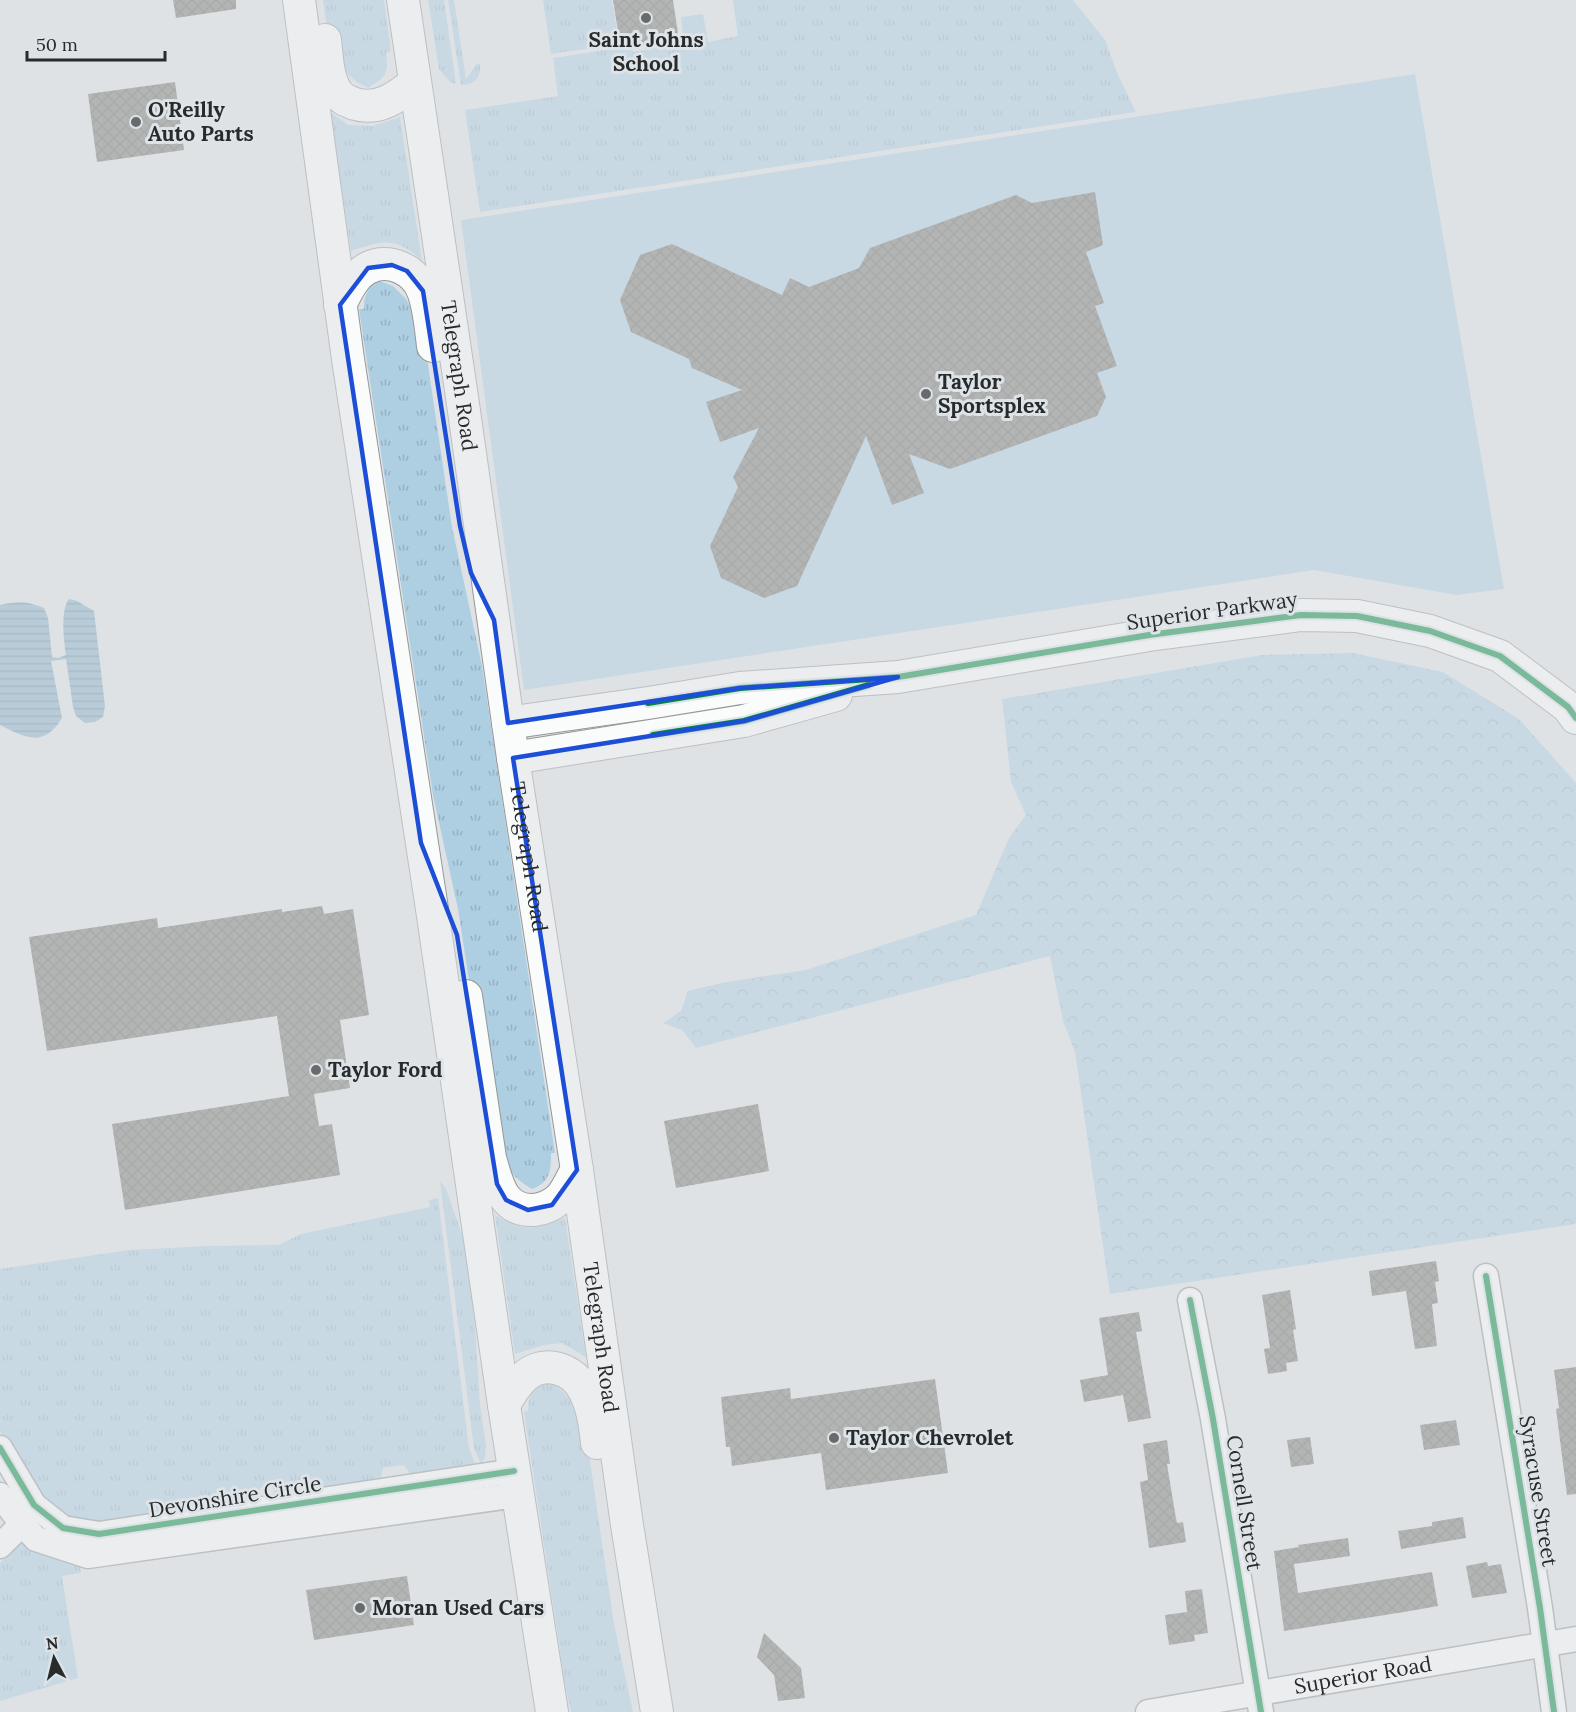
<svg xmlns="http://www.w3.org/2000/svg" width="1576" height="1712" font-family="Lora,serif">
  <defs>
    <pattern id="grass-tufts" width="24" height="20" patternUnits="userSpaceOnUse" patternTransform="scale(1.5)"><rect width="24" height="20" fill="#aecee1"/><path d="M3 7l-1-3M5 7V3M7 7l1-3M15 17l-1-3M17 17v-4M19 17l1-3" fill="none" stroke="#96b1c1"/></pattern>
    <pattern id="forest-crowns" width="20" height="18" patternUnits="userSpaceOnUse" patternTransform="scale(1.5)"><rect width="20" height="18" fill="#aecee1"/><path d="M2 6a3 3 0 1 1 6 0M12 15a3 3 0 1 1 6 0" fill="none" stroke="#96b1c1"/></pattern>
    <pattern id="water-rules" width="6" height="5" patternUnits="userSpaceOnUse" patternTransform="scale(1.5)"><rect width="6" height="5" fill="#88b0c7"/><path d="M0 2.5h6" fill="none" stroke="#6f8fa2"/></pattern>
    <pattern id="building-cross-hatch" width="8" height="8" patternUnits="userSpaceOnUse" patternTransform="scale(1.5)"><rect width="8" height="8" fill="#7f7e78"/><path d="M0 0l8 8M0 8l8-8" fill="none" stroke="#686763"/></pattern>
  </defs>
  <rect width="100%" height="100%" fill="#dfe2e5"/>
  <path fill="url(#grass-tufts)" d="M323,0H384L391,51L386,53C389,74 386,77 368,88C363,85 356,82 352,78C330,55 327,30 323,0Z
    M428,0H444L456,84L450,82L439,69Z
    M448,0H454L466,79L477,64H480C481,79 475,84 461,85Z
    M543,0H612L619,44L551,54Z
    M733,0H1073L1105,40L1118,75L1136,112L480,212L465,110L558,96L553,58L631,46L633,52L684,43L681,17L703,14L708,42L738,36Z
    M330,112L348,125L373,126L400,117L422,261C397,236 381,240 351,251Z
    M379,281L393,286L406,299L423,331L452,527L482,666L555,1153H551C551,1171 550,1182 532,1189C510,1176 504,1164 494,1142L458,909L433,795L359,309H364C364,295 367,288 379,281Z
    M440,1181L446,1189L465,1243L473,1298L480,1405L486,1446L485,1458L481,1464L474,1448Z
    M438,1198L469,1448L476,1467L416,1477L410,1474L404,1465L383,1468L381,1478L376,1482L276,1497L272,1486L260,1488V1494L256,1501L128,1525L75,1523L37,1499L0,1431V1269L129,1250L209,1246L279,1245L301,1234L430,1207L429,1200Z
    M495,1215C526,1233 532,1229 565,1218L586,1357L562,1343L544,1345L515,1354Z
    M545,1382C566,1386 577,1409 585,1427L614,1624L633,1712H571L565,1684L524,1412L528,1411C529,1395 531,1390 545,1382Z
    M26,1542L79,1559L81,1573L62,1576L78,1678L0,1701V1563L17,1546Z"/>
  <path fill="url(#forest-crowns)" d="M1353,653L1443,672L1519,719L1576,783V1224L1110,1294L1075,1052L1063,1021L1050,956L696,1048L682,1030L663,1023L681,1011L688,991L726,982L806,970L976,915L1009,838L1026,815L1011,782L1002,699L1262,655Z"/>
  <path fill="#aecee1" d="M1415,74L1504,589L1456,595L1314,570L524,690L461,220Z"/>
  <path fill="url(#water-rules)" d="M69,599L77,601L94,611L105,706L103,717L95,722L85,723L76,716L73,707L66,659L51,661L62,718C44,748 26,738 0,725V605C19,601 26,601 44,608L48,618L52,657L58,658L66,655C64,641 60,610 69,599Z"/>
  <path fill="url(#building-cross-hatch)" d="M173,0H236V9L176,18Z
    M613,0H673L679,40L637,47L635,35L619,38Z
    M175,82L184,150L97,162L88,94Z
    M1095,192L1103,245L1086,252L1104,303L1095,306L1117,366L1097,373L1106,397L1097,416L950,469L909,454L924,493L892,505L866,436L797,586L764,598L721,578L710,546L738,487L733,477L759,428L720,442L706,402L742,390L692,368L689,359L631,332L620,300L640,255L672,244L782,295L790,278L809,287L859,268L870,248L1016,195L1032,203Z
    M322,906L324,914L353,909L369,1015L340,1020L350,1088L314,1094L319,1126L332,1124L340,1175L125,1210L112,1124L289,1096L277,1016L47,1051L29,937L157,918L158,928L282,909V912Z
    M758,1104L769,1171L676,1188L664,1121Z
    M1436,1261L1439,1281L1435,1282L1438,1303L1432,1304L1437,1346L1415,1349L1406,1291L1372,1296L1369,1271Z
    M1290,1290L1296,1329L1293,1330L1298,1361L1286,1363L1287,1371L1268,1374L1264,1349L1270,1348L1262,1295Z
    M1139,1312L1142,1331L1136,1332L1151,1418L1128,1422L1123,1395L1084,1402L1080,1380L1108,1375L1099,1318Z
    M1576,1367V1494L1567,1495L1556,1409L1559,1408L1554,1370Z
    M935,1379L948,1473L826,1490L821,1453L732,1466L730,1447H726L721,1397L790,1388L791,1399Z
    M1456,1420L1460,1445L1424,1450L1420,1425Z
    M1310,1437L1314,1464L1291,1467L1287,1440Z
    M1167,1440L1170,1464H1167L1175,1513L1177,1523L1183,1522L1186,1542L1149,1548L1140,1482L1148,1480L1143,1444Z
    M1463,1517L1466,1538L1401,1549L1398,1531L1432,1526V1522Z
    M1348,1538L1350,1556L1294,1564L1298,1593L1432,1572L1438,1606L1404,1612L1284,1631L1274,1551L1299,1547L1298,1545Z
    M1487,1562L1488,1566L1501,1564L1507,1593L1472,1598L1466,1566Z
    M407,1576L414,1625L314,1640L306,1590Z
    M1202,1589L1208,1633L1194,1635L1195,1641L1169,1645L1165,1615L1187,1612L1185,1591Z
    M764,1633L801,1668L805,1698L778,1701L774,1675L757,1657Z"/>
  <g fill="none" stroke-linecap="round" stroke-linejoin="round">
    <defs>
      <g id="minor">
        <path d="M1486,1276L1540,1608L1554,1712"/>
        <path d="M1190,1300L1213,1419L1261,1712"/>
        <path d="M0,1448L34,1505L63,1528L99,1534L514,1471"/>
        <path d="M0,1495L21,1523L36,1539L88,1556L517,1495"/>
        <path d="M0,1546L15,1531L29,1511"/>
        <path id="s1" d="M1148,1712L1576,1639"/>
      </g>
      <g id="major">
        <path d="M299,0L348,359L432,909L504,1405L552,1712"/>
        <path id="s2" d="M403,0L462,397L513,758L577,1170L627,1525L657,1712"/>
        <path d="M325,40C327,56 327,76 336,91C341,99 347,101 355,104C379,111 397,97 415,83"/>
        <path d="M340,305C347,291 354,275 368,268C389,257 415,270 423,291C429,306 431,329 433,346"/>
        <path d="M508,723L648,703L740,688L898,677L1149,635L1301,615L1357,616L1430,631L1500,656L1568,707L1576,718"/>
        <path d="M513,758L744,721L836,695"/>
        <path d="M466,996L490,1158C497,1182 502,1212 534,1210C544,1209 552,1205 559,1199C567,1191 571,1179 577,1170"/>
        <path d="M504,1405C509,1396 515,1386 523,1378C543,1358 574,1368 585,1392C593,1408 595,1425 597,1443"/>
      </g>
    </defs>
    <use href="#minor" stroke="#959799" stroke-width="27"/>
    <use href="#major" stroke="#959799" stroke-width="34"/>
    <use href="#minor" stroke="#fafbfb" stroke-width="24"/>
    <use href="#major" stroke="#fafbfb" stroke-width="32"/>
    <defs>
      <path id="cycleway" d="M648,703L740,688L898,677L1149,635L1301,615L1357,616L1430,631L1500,656L1568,707L1576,718
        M653,735L744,721L869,685
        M1486,1276L1540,1608L1554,1712
        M1190,1300L1213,1419L1261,1712
        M0,1448L34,1505L63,1528L99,1534L514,1471"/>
    </defs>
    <use href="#cycleway" stroke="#dde3e7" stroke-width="10"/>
    <use href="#cycleway" stroke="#00873e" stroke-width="6"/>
  </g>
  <path d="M0 0H1576V1712H0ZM392,265L407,271L423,291L460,526L471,573L494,620L508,723L740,688L898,677L744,721L513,758L577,1170L552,1205L528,1210L506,1200L497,1184L457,935L421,843L340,305L368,268Z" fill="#dfe2e5" fill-opacity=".55" fill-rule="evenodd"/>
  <path fill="none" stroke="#1d4ed8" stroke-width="4.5" stroke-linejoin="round" d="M392,265L407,271L423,291L460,526L471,573L494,620L508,723L740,688L898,677L744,721L513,758L577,1170L552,1205L528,1210L506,1200L497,1184L457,935L421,843L340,305L368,268Z"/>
  <g fill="#686b6d" stroke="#dde3e7" stroke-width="2">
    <circle cx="646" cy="18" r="6"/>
    <circle cx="136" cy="122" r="6"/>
    <circle cx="926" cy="394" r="6"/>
    <circle cx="316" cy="1070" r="6"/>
    <circle cx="834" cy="1438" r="6"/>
    <circle cx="360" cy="1608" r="6"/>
  </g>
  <g text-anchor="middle" stroke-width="6" stroke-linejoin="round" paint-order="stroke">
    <g font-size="21" font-weight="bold" fill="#282b2c" stroke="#dde3e7" text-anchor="start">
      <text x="646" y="47" text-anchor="middle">Saint Johns<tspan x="646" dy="24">School</tspan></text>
      <text x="148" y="117">O'Reilly<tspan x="148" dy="24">Auto Parts</tspan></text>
      <text x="938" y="389">Taylor<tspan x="938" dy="24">Sportsplex</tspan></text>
      <text x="328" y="1077">Taylor Ford</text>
      <text x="846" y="1445">Taylor Chevrolet</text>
      <text x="372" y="1615">Moran Used Cars</text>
    </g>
    <g font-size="21" fill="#282b2c" stroke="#dde3e7">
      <text dy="7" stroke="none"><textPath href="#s2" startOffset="380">Telegraph Road</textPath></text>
      <text transform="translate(1212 611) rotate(-8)" y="7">Superior Parkway</text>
      <text dy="7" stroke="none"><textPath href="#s2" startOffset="866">Telegraph Road</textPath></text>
      <text dy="7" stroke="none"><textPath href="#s2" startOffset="1352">Telegraph Road</textPath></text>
      <text transform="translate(1538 1491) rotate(81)" y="7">Syracuse Street</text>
      <text transform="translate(235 1497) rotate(-9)" y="7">Devonshire Circle</text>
      <text transform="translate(1244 1503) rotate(81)" y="7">Cornell Street</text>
      <text dy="7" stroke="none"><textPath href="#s1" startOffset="218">Superior Road</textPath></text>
    </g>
  </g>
  <g transform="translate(54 1658) rotate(353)" stroke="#dde3e7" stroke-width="4.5" paint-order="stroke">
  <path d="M0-4.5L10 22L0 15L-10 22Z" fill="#282b2c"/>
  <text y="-9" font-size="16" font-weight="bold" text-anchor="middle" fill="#282b2c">N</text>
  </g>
  <path d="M27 51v9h138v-9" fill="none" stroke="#282b2c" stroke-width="3"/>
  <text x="36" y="51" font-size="18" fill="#282b2c" stroke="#dde3e7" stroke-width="4.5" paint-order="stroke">50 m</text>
</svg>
